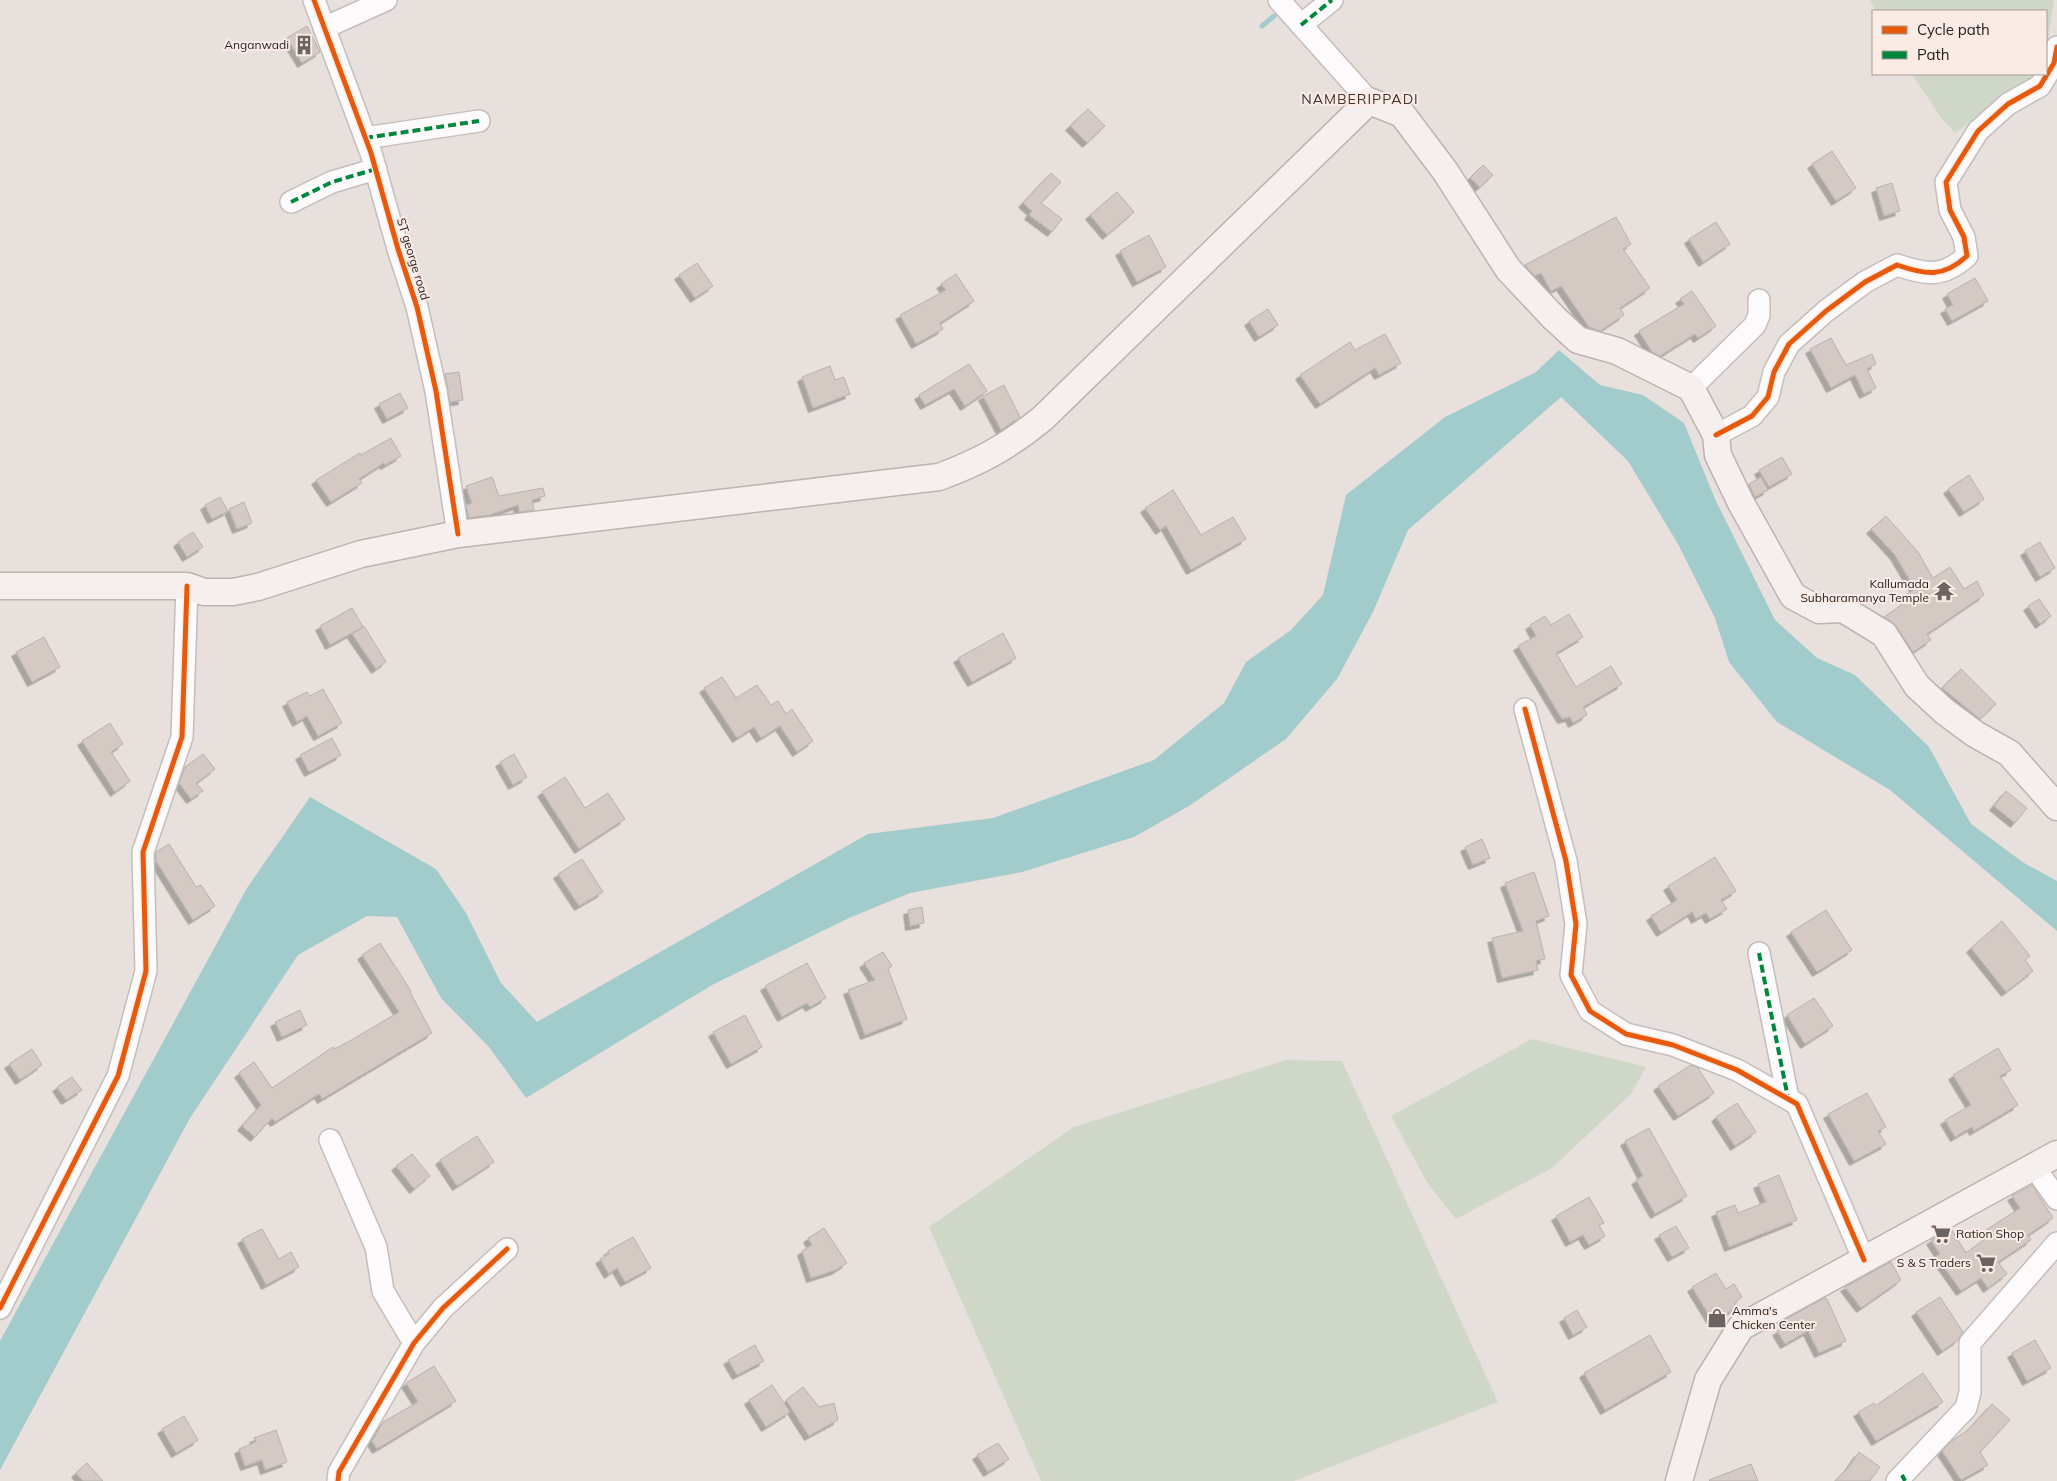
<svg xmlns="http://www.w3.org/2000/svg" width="2057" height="1481" font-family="Mulish,sans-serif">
  <defs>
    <filter id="shadow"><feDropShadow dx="-4.5" dy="4.5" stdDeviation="0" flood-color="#0004"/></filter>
  </defs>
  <rect width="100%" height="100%" fill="#e8e0dc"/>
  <path fill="#cfd8c8" d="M1870,0H2054L2046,53V11H1875Z
    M1912,74H2034L2031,80L1955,133L1942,119Z
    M1532,1039L1646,1067L1631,1094L1552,1168L1456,1219L1428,1184L1391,1116Z
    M1286,1060L1342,1061L1498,1402L1294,1481H1041L929,1227L1074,1127Z"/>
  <path fill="#a2cbcb" d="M1559,350L1600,385L1643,395L1684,423L1715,499L1775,620L1817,658L1855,675L1929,747L1971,824L2024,863L2057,881V931L1890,790L1777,722L1729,662L1715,618L1678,544L1628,461L1561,397L1408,530L1373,612L1337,679L1286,739L1189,806L1134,837L1022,872L910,893L849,918L712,985L526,1098L489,1047L441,998L397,917L367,916L298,955L190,1118L0,1470V1341L247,888L310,797L436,869L466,913L501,983L537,1022L868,834L993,818L1154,760L1224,703L1246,662L1291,630L1323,595L1346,495L1445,417L1536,372Z"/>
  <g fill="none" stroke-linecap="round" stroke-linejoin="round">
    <path stroke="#a2cbcb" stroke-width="5" d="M1262,26L1274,16"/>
  </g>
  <path fill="#d5c9c3" stroke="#b7b1ae" filter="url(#shadow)" d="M307,26L320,52L302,63L287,38Z
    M1088,109L1105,126L1087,143L1070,126Z
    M1832,151L1856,188L1836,201L1812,164Z
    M1483,165L1493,175L1480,187L1470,178Z
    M1051,173L1061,182L1041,203L1062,219L1052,232L1029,215L1032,211L1023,203Z
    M1892,183L1900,211L1884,216L1876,188Z
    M1117,192L1134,212L1107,235L1090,215Z
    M1616,217L1631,244L1623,249L1650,288L1620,308L1624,315L1600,331L1589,327L1561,286L1551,291L1541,273L1535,276L1525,265Z
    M1716,222L1730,244L1703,262L1689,239Z
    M1149,235L1166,267L1137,282L1120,251Z
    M697,263L713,286L695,298L679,275Z
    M956,274L974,301L940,323L943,329L916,344L900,315L946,290L941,284Z
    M1975,278L1988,301L1952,321L1945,309L1953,305L1947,294Z
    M1692,291L1716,326L1698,338L1695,334L1660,356L1652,352L1639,331L1684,304L1680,299Z
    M1268,309L1278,325L1259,337L1249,321Z
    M1385,334L1401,363L1379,375L1375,368L1320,404L1300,375L1350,342L1355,350Z
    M1831,338L1846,365L1872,354L1876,364L1867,369L1876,388L1864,394L1855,375L1831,388L1810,349Z
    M969,364L987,391L965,406L954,389L925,405L919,395Z
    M830,366L835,380L844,377L850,394L813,408L802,377Z
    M459,372L463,400L450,402L445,374Z
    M1004,385L1020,417L1001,430L983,396Z
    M400,393L408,408L387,419L379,404Z
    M391,438L401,456L385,465L384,463L359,479L362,483L331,502L316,480L360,453L361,455Z
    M1782,457L1792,474L1769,487L1759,470Z
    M1969,475L1984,499L1964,512L1948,489Z
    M492,477L499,496L543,488L545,496L532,500L534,510L519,512L518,505L490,515L469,518L466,505L472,503L466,486Z
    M1761,477L1768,490L1755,497L1749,484Z
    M1173,490L1201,535L1233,517L1246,539L1191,570L1166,526L1160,530L1145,508Z
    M220,497L228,511L212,519L205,505Z
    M244,502L252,523L237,529L229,509Z
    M1886,516L1918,552L1933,578L1950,567L1964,589L1977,581L1984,595L1927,634L1931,640L1913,652L1896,626L1884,617L1907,601L1904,596L1915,589L1895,555L1871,529Z
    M193,532L203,547L187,557L178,542Z
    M2040,542L2055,568L2040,577L2025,551Z
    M2039,599L2051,616L2040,624L2028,606Z
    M352,608L363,627L330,645L320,626Z
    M1569,614L1583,637L1556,653L1576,687L1611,666L1622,684L1583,707L1587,715L1573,723L1570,717L1562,719L1518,646L1536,636L1530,625L1545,616L1551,625Z
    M364,626L386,662L376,669L352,634Z
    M1003,633L1016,658L972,682L958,658Z
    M44,637L60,667L32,682L16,652Z
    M1961,669L1996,704L1980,719L1942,688Z
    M722,677L736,698L757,685L771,705L778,701L786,714L792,709L813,741L797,752L780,726L761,738L754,727L737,738L704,688Z
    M323,689L342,723L318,736L307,716L297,722L287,702L307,692L310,696Z
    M110,723L123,744L111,752L130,781L115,792L82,741Z
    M332,738L341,755L309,772L300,755Z
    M203,754L215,769L196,783L203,791L191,799L179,783L185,767Z
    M514,754L527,777L513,785L500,762Z
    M565,777L585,808L608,793L625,819L579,849L542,792Z
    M2006,791L2027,808L2015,823L1994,806Z
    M1482,839L1490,858L1473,865L1465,847Z
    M169,844L196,887L201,885L215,906L193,920L156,861V852Z
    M1715,857L1736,891L1721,900L1727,909L1710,919L1706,913L1696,919L1692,912L1661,932L1651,916L1677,900L1668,886Z
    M582,859L603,892L579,906L558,874Z
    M1534,872L1549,916L1536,921L1545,959L1536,961L1538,970L1502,978L1492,938L1523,931L1505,883Z
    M922,907L924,923L910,926L908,910Z
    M1826,910L1852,950L1817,972L1791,932Z
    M2002,921L2030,956L2025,960L2033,971L2006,992L1971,948Z
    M380,943L411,991L410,992L432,1033L322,1099L319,1094L275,1122L272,1118L255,1137L242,1126L261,1105L239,1073L254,1062L272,1088L333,1047L334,1049L348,1042L399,1012L362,955Z
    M883,952L892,966L888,969L907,1019L865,1035L848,990L875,980L864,963Z
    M807,963L826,998L810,1007L807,1003L782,1017L765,986Z
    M1814,998L1833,1026L1805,1044L1787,1015Z
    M300,1010L307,1025L282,1037L275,1022Z
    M745,1015L762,1047L731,1064L713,1032Z
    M1998,1048L2011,1070L2000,1076L2018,1105L1974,1131L1972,1127L1955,1137L1945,1120L1971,1105L1953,1075Z
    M32,1049L42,1065L20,1080L9,1064Z
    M1691,1065L1698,1068L1714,1093L1678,1116L1658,1086Z
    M72,1077L82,1090L66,1100L57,1087Z
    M1867,1093L1886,1127L1878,1131L1886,1144L1854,1161L1828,1114Z
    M1737,1103L1756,1132L1735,1146L1716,1117Z
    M1649,1128L1687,1196L1655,1214L1636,1180L1643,1176L1625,1141Z
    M477,1136L494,1162L457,1186L440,1160Z
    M412,1154L430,1176L414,1189L396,1166Z
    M1779,1175L1797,1220L1729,1247L1716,1212L1735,1205L1738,1213L1766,1202L1758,1184Z
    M2032,1185L2053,1218L2028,1235L2031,1240L1998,1262L2007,1274L1988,1288L1981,1278L1961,1291L1936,1256L1940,1254L1931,1240L1951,1229L1966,1253L1990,1235L1986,1230L2020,1208L2012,1196Z
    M1589,1197L1604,1223L1599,1225L1605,1236L1589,1245L1583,1235L1570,1242L1556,1216Z
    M1676,1226L1689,1248L1672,1257L1659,1235Z
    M824,1228L847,1263L836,1270L811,1278L802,1251L812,1245L808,1238Z
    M262,1229L279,1259L291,1252L299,1267L266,1285L242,1239Z
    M633,1237L651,1268L625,1282L617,1268L609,1274L600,1259L609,1254L608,1251Z
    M1891,1262L1901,1280L1861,1308L1845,1287Z
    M1716,1273L1726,1289L1734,1284L1742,1297L1735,1303L1737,1307L1713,1322L1692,1287Z
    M1940,1297L1963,1332L1958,1340L1942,1351L1916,1312Z
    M1824,1298L1827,1299L1846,1341L1819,1353L1808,1331L1785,1344L1777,1331L1786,1326L1783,1321Z
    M1577,1310L1587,1327L1573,1335L1564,1318Z
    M1650,1335L1671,1372L1605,1410L1584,1373Z
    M2035,1340L2051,1368L2027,1381L2012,1353Z
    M755,1345L764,1361L737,1375L728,1360Z
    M434,1366L456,1401L377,1449L372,1441L383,1422L418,1402L406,1383Z
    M1923,1373L1943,1402L1876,1441L1858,1412L1874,1403L1875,1406Z
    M772,1385L790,1412L766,1427L749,1400Z
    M803,1387L819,1407L834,1403L838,1420L809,1436L786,1400Z
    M1992,1404L2010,1420L1980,1452L1988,1465L1961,1480L1942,1451L1953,1440L1968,1430Z
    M184,1416L198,1440L176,1453L162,1429Z
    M276,1430L287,1462L265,1470L262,1460L245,1466L239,1449L256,1442L254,1438Z
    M998,1443L1009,1459L988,1472L977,1455Z
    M1859,1452L1880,1467L1870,1481H1835L1849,1467Z
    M87,1463L103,1481H83L76,1473Z
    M1751,1464L1758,1481H1710L1709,1480Z"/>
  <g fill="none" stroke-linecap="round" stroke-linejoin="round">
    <defs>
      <path id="minor" d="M314,0L371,153L398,249L417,307L436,391L458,534
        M1279,0L1369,101
        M1301,25L1332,0
        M324,28L386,0
        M365,138L479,121
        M291,202L332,182L376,169
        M1691,388L1755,325L1759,315V300
        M1716,435L1752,416L1768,397L1774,372L1789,344L1826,311L1865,282L1897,265C1926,275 1943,278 1967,256L1964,237L1950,210L1946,182L1978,131L2008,104L2040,86L2054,63L2057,47
        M1525,709L1566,861L1576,924L1571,975L1590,1011L1626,1034L1673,1045L1737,1070L1797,1104L1864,1260
        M1759,953L1788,1098
        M330,1140L376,1247L383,1291L414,1343
        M2035,1168L2057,1199
        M0,1308L118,1076L146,971L143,852L182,737L187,586
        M338,1481L339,1472L414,1343L443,1308L507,1249
        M1897,1481L1966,1408L1970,1392V1343L2057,1243"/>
      <path id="major" d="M0,586H187L204,592H233L258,587L361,554L458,534L939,477C980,462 1009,446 1043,418L1369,101L1402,114L1445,171L1508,269L1554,318L1578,340L1617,351L1691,388L1716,435L1718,455L1741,503L1793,596L1819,610L1843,609L1884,634L1917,686L1944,711L1975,734L2009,753L2057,807
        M1679,1481L1708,1380L1741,1327L2057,1154"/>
    </defs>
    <use href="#minor" stroke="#c3bebc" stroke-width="24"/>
    <use href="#major" stroke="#bfb3ae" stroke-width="29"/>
    <use href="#minor" stroke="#fcfafa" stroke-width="21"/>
    <use href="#major" stroke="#f5efed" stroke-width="26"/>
    <path stroke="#00873e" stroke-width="4" stroke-dasharray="8 4" stroke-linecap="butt" d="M1301,25L1332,0
      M365,138L479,121
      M291,202L332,182L376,169
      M1759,953L1788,1098
      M1902,1475L1905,1481"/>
    <defs>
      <path id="cycleway" d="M314,0L371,153L398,249L417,307L436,391L458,534
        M1716,435L1752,416L1768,397L1774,372L1789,344L1826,311L1865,282L1897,265C1926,275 1943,278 1967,256L1964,237L1950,210L1946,182L1978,131L2008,104L2040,86L2054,63L2057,47
        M1525,709L1566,861L1576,924L1571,975L1590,1011L1626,1034L1673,1045L1737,1070L1797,1104L1864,1260
        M0,1308L118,1076L146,971L143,852L182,737L187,586
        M338,1481L339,1472L414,1343L443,1308L507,1249"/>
    </defs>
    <use href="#cycleway" stroke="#faece5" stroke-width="8"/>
    <use href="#cycleway" stroke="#e8590c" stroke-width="5"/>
  </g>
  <defs>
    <symbol id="building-bare" viewBox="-9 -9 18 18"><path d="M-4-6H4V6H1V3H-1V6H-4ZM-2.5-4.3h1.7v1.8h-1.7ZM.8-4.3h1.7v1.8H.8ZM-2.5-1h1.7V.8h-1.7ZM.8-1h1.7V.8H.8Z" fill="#6b6462" stroke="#faece5" stroke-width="2.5" paint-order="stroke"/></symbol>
    <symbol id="temple-bare" viewBox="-9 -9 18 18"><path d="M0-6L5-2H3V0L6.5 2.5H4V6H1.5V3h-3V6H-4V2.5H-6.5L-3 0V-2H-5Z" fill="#6b6462" stroke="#faece5" stroke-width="2.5" paint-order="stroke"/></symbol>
    <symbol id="supermarket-bare" viewBox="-9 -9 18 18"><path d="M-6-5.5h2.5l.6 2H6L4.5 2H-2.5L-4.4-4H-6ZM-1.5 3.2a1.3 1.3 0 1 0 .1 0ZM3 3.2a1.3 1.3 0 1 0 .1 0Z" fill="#6b6462" stroke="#faece5" stroke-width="2.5" paint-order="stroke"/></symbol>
    <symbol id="shop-bare" viewBox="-9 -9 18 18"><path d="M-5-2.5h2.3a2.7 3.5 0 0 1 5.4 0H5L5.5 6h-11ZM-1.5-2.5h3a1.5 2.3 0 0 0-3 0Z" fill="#6b6462" stroke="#faece5" stroke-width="2.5" paint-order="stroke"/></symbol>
  </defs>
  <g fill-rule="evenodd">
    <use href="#building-bare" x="290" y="31" width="28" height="28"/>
    <use href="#temple-bare" x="1930" y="577" width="28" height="28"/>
    <use href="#supermarket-bare" x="1927" y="1220" width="28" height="28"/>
    <use href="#supermarket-bare" x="1972" y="1249" width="28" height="28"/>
    <use href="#shop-bare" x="1703" y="1304" width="28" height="28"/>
  </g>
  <g text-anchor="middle" stroke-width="4" stroke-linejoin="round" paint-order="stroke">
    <g font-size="12" fill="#272220" stroke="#faece5" text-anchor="end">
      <text x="289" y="49">Anganwadi</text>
      <text x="1929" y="588">Kallumada<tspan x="1929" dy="14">Subharamanya Temple</tspan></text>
      <text x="1956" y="1238" text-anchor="start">Ration Shop</text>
      <text x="1971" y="1267">S &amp; S Traders</text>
      <text x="1732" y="1315" text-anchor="start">Amma's<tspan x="1732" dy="14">Chicken Center</tspan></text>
    </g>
    <g font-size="12" fill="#272220" stroke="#faece5">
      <text transform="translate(413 259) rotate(73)" y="4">ST george road</text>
    </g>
    <g font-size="14" letter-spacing="1" fill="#413631" stroke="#faece5">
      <text x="1360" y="104">NAMBERIPPADI</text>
    </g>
  </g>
  <rect x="1872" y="10" width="175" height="65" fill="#faece5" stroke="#a69b96"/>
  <rect x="1882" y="26" width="25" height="8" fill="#e8590c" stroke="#a69b96"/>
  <text x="1917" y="35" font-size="15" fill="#272220">Cycle path</text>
  <rect x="1882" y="51" width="25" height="8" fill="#00873e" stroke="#a69b96"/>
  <text x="1917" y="60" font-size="15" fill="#272220">Path</text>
</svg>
